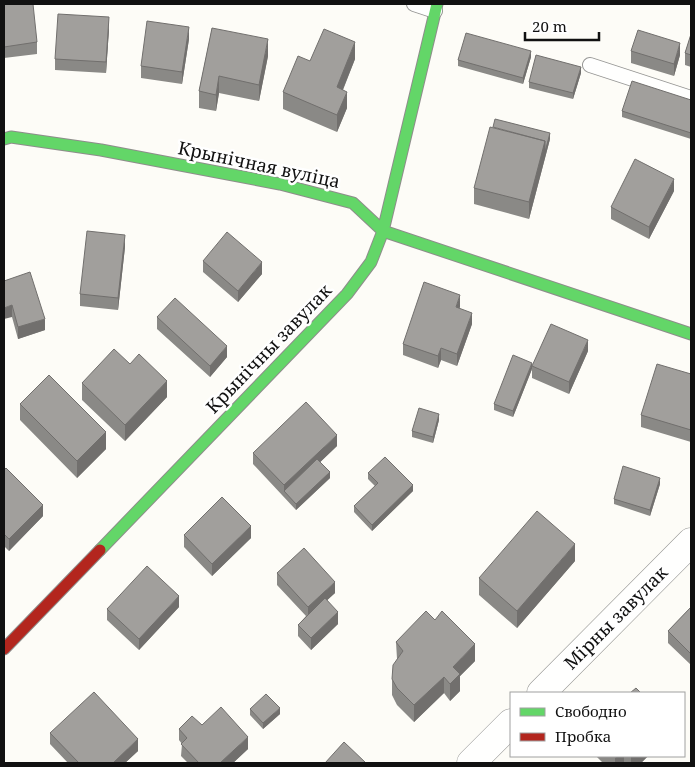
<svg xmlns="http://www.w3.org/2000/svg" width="695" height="767" font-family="'Noto Serif',serif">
  <rect width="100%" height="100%" fill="#fdfcf7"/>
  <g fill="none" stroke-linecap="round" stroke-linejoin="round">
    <defs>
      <path id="lane" d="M414,4L435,11
        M590,65L691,98"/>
      <path id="street" d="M541,693L691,542
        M471,763L511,723"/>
      <path id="fast" d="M4,139L11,137L101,150L280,184L353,203L383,231L691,334
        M100,550L347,294L371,262L383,231L437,4"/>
      <path id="jam" d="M4,649L100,550"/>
    </defs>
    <use href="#lane" stroke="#979795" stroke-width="16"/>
    <use href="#street" stroke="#979795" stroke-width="29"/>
    <use href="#fast" stroke="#8e8d8b" stroke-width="13"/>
    <use href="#jam" stroke="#8e8d8b" stroke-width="13"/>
    <use href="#lane" stroke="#fffffe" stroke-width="14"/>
    <use href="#street" stroke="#fffffe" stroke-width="28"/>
    <use href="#fast" stroke="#63d668" stroke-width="11"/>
    <use href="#jam" stroke="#b3261e" stroke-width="11"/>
  </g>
  <path fill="#8a8986" d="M4,4L37,42V54L4,58Z
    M212,28L268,56L259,101L219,93L216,111L199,108V91Z
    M109,29L106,73L55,70V59Z
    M691,34V67L685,65V53Z
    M189,39L182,84L141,78V66Z
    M631,51L680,55L674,76L631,63Z
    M531,57L523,84L458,66V60Z
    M355,59L343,90L347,108L337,132L283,109V92L310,61Z
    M581,73L573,99L529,88V82Z
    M691,100V139L622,117V111Z
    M550,139L529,219L474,204V188Z
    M674,191L649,239L611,219V207Z
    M125,247L118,310L80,306V294Z
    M203,261L262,274L238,302L203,272Z
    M4,281L45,330L18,339L12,317Z
    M460,307L459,308L472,324L457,366L441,360L438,368L403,355V344Z
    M157,317L227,357L210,377L157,329Z
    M588,351L569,394L532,378V366Z
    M130,364L167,397L125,441L82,400V383Z
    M532,369L513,417L494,410V404Z
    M691,374V442L641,427V415Z
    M20,404L106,449L77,478L20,420Z
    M439,420L433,443L412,437V431Z
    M337,446L320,462L330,478L296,510L253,464V453Z
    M4,470L43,516L9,551L4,546Z
    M368,473L413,491L372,531L354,512V506L375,486L368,479Z
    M660,484L650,516L614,504V499Z
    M184,535L251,538L212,576L184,547Z
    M575,561L517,628L479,595V578Z
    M277,573L335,593L327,600L338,624L311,650L298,636V625L306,616L277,585Z
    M179,607L139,650L107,620V609Z
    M691,607V665L668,643V631Z
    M396,642L475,661L460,676V691L450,701L444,693L414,722L397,705L392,695V679L397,659Z
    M250,709L280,714L263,729L250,715Z
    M202,725L248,749L233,763H188L181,756L182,744L179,740V729Z
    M50,733L138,751L125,763H68L50,744Z
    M596,756H648L641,763H603Z"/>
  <path fill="#716f6d" d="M109,17V29L106,73V62Z
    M189,27V39L182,84V72Z
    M268,39V56L259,101V85Z
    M355,42V59L337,104V87Z
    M680,43V55L674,76V64Z
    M531,51V57L523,84V78Z
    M581,67V73L573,99V93Z
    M219,76V93L216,111V95Z
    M347,92V108L337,132V115Z
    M550,133V139L529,219V202L545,141Z
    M674,179V191L649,239V227Z
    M125,235V247L118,310V298Z
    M262,262V274L238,302V291Z
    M460,295V307L456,319V307Z
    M12,305V317L4,319V308Z
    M472,313V324L457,366V354Z
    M45,319V330L18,339V327Z
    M588,340V351L569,394V382Z
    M227,346V357L210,377V366Z
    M441,348V360L438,368V356Z
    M532,363V369L513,417V411Z
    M167,381V397L125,441V425Z
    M439,414V420L433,443V437Z
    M106,432V449L77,478V461Z
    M337,435V446L287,494L284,491V485Z
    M330,472V478L296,510V504Z
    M660,478V484L650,516V510Z
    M413,485V491L372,531V525Z
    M43,505V516L9,551V539Z
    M251,526V538L212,576V564Z
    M575,544V561L517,628V611Z
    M335,582V593L308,618V607Z
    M179,596V607L139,650V639Z
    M338,612V624L311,650V638Z
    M475,644V661L460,676V691L450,701V684L453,667Z
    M444,677V693L414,722V705Z
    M280,708V714L263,729V723Z
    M248,737V749L233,763H220Z
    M138,739V751L125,763H113Z
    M618,756H624V763H615V758Z
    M631,756H648L641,763H631Z"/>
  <path fill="#a19f9c" stroke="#716f6d" d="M4,4H33L37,42L4,47Z
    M58,14L109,17L106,62L55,59Z
    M147,21L189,27L182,72L141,66Z
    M212,28L268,39L259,85L219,76L216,95L199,91Z
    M324,29L355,42L337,87L347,92L337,115L283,92L298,56L310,61Z
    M638,30L680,43L674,64L631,51Z
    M466,33L531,51L523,78L458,60Z
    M691,34V55L685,53Z
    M536,55L581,67L573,93L529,82Z
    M632,81L691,100V133L622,111Z
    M495,119L550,133L545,152V141L493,127Z
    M490,127L545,141L529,202L474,188Z
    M635,159L674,179L649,227L611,207Z
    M87,231L125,235L118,298L80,294Z
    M227,232L262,262L238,291L203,261Z
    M30,272L45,319L18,327L12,305L4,308V281Z
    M424,282L460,295L456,307L472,313L457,354L441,348L438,356L403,344Z
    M175,298L227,346L210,366L157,317Z
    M551,324L588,340L569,382L532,366Z
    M114,349L130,364L139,354L167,381L125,425L82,383Z
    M513,355L532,363L513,411L494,404Z
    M657,364L691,374V430L641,415Z
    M49,375L106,432L77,461L20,404Z
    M306,402L337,435L284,485L253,453Z
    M419,408L439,414L433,437L412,431Z
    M385,457L413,485L372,525L354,506L378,483L368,473Z
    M317,459L330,472L296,504L284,491Z
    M623,466L660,478L650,510L614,499Z
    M6,468L43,505L9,539L4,534V470Z
    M222,497L251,526L212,564L184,535Z
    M537,511L575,544L517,611L479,578Z
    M304,548L335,582L308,607L277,573Z
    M147,566L179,596L139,639L107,609Z
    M325,598L338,612L311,638L298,625Z
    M691,607V654L668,631Z
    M426,611L435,620L442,611L475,644L453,667L460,674L450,684L444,677L414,705L397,688L392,679L393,665L403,651L396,642Z
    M636,688L641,693H630Z
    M94,692L138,739L113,763H79L50,733Z
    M266,694L280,708L263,723L250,709Z
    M221,707L248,737L220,763H199L181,744L187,738L179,729L192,716L202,725Z
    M344,742L366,763H325Z"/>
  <g text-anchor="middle" stroke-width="5" stroke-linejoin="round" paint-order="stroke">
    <g font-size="18" fill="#111" stroke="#fff">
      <text transform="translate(259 165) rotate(12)" y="6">Крынічная вуліца</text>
      <text transform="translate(269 349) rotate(-46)" y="6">Крынічны завулак</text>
      <text transform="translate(616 618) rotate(-45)" y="6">Мірны завулак</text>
    </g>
  </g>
  <rect width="695" height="767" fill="none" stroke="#111111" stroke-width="10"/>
  <rect x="510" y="692" width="175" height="65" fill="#ffffff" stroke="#a0a0a0"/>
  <rect x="520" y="708" width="25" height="8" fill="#63d668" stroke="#a0a0a0"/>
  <text x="555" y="717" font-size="15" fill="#111111">Свободно</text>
  <rect x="520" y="733" width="25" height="8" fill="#b3261e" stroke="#a0a0a0"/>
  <text x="555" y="742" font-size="15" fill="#111111">Пробка</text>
  <path d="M525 32v8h74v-8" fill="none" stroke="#111111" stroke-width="2.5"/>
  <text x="532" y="32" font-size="15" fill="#111111" stroke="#ffffff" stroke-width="4" paint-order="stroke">20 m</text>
</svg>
